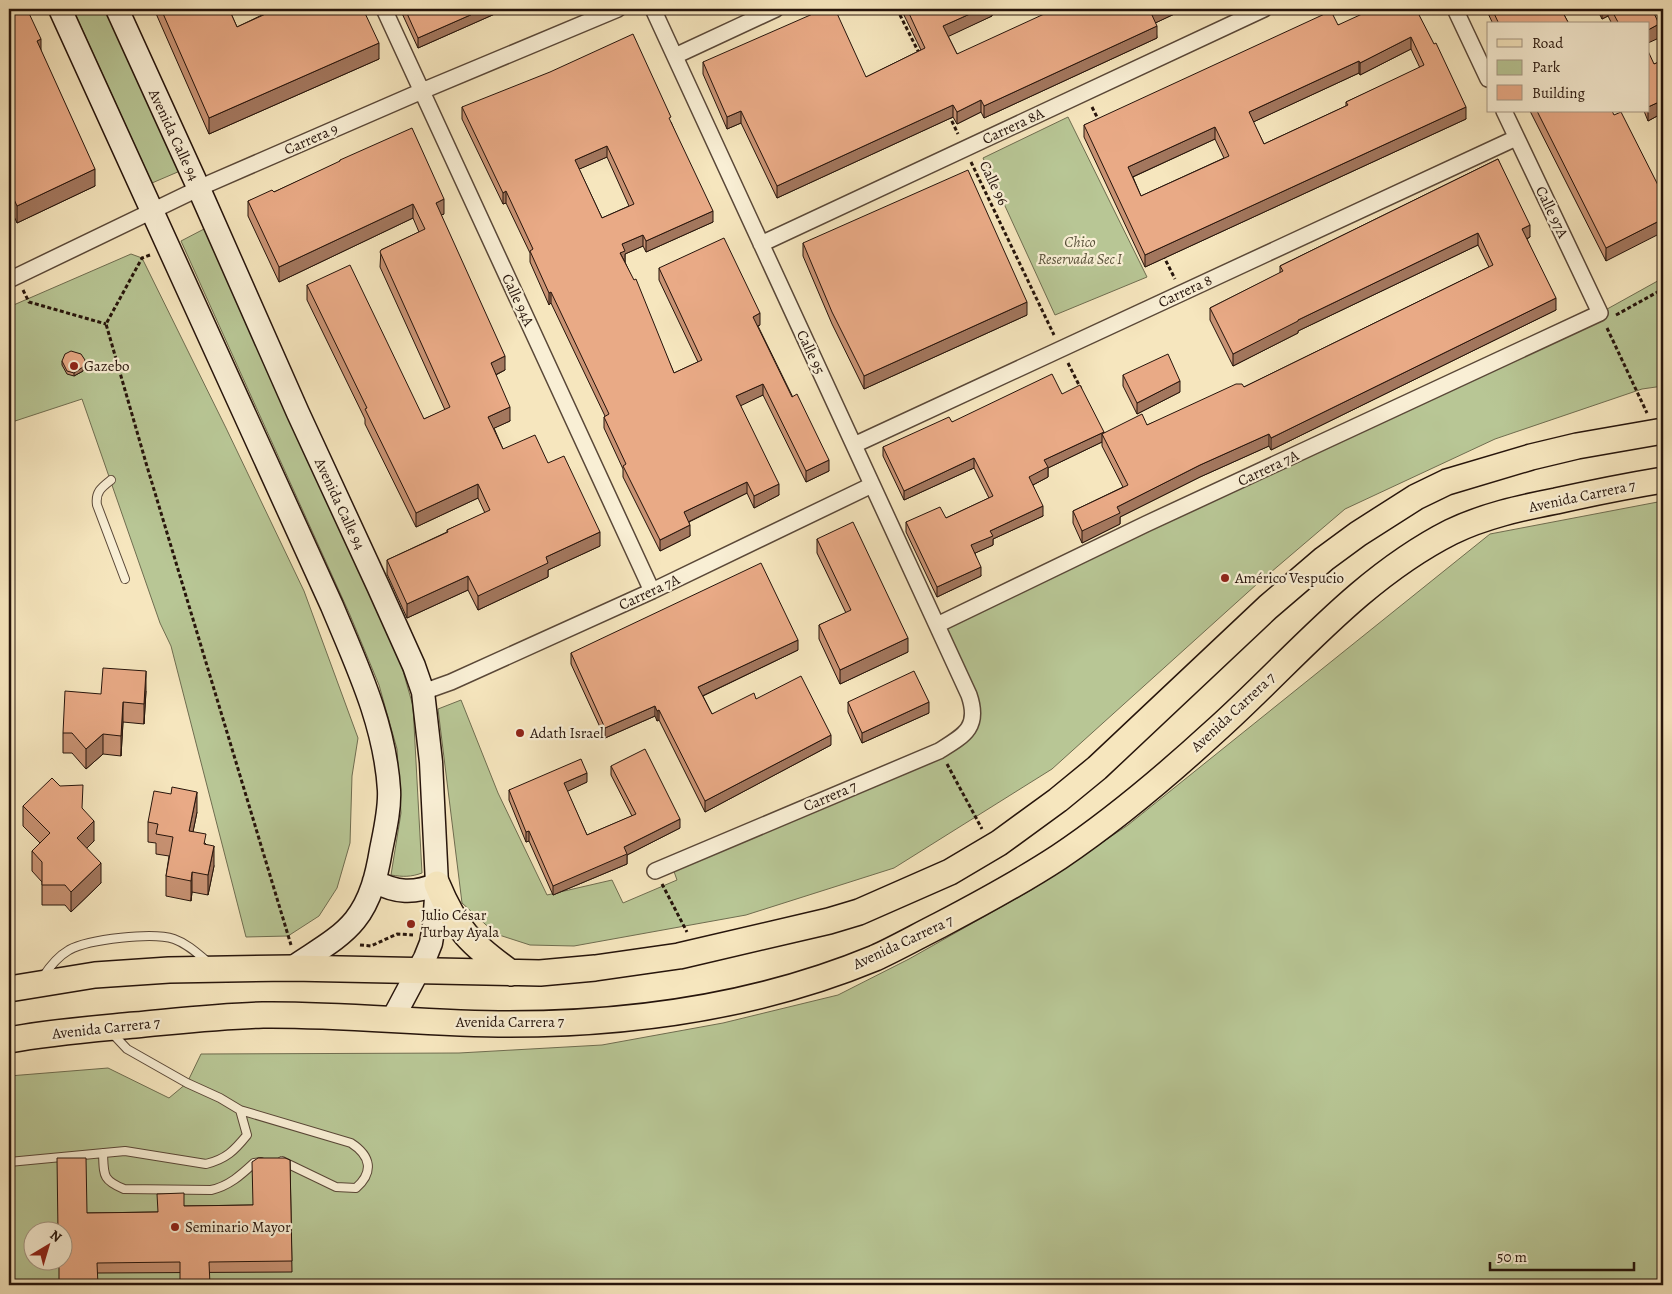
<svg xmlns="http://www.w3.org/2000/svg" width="1672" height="1294" font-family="Alegreya,serif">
  <rect width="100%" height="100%" fill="#f6e6be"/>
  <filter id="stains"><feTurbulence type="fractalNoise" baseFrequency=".004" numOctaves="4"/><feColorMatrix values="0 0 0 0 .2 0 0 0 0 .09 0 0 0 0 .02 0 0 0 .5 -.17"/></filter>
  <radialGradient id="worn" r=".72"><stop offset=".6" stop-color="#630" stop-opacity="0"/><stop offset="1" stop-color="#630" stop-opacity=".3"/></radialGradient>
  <path fill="#b8c695" stroke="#6f6d50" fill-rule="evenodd" d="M73,9H106L180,171L152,183Z
    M1068,117L1147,277L1055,315L983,158Z
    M204,229L383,620L401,664L413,706L422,873C411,877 403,877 391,875L401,813L397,749L379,685L350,615L181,241Z
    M131,254L142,258L226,428L304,591L358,738L352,776L350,843L337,888L319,916L288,936L246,937L171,646L160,623L82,399L9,423V307Z
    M1663,278V386L1642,389L1495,439L1345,509L1257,584L1052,769L894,868L746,915L574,946L530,945L496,934L462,903L438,709L461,700L498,793L547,895L612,880L623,903L677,880L671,863L939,751L973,720L937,625L1600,313Z
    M1663,501V1285H9V1076L108,1068L169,1098L187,1083L201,1054L459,1053L602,1045L723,1023L838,995L909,959L1033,889L1128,825L1490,534ZM32,1232H62V1262H32Z"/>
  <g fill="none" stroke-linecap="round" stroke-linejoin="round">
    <defs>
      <path id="lane" d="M111,480C102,487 95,492 97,505L125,579
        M43,977C50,966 57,957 69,950C89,939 153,932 174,939C188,944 198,954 209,963
        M111,1032L127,1049L187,1083L220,1098L240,1110L351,1143C371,1156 374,1172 356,1188L336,1187L282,1161
        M103,1153C104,1175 102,1180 124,1189L211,1190C229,1186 241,1175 254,1163L261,1162
        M9,1162L125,1151L206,1164C226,1159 234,1151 247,1135L240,1110"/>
      <path id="street" d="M384,9L652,591
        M653,9L969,695C980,727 965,735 939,751L655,871
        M1455,9L1488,79
        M675,56L776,9
        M761,244L1264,9
        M9,280L208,184L422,91L618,9
        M854,445L1516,138
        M937,625L1146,524L1600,313L1504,111
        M423,692L451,682L652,591L872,485"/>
      <path id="secondary" d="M60,9L332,606C357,666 385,724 389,790C390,809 385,830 381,850C377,874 371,900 355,920C339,940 313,953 292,968
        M117,9L199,189L298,413L378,586L414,666L423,692L431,762L437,884L434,925L431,943L425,958L392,1020
        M374,881C396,893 414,894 437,884"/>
      <path id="primary" d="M437,884C456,930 471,944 511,973
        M9,989L95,975L169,970L292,968L540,973L595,968L679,956L829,921L859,912L950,872L999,843L1058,800L1097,768L1268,607L1324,559L1358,534L1416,497L1447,482L1531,457L1577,446L1663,431
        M9,1040C51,1032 93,1029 135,1025C178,1021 220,1016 263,1015C345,1014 427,1024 509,1024C634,1024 759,1006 875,958C897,948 918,936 940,925C980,904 1021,882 1059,857C1114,820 1166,776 1215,731C1291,663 1358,579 1451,532C1484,516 1520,508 1556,501C1592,493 1627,486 1663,480"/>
    </defs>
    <use href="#lane" stroke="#5a4838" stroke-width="10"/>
    <use href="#street" stroke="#5a4838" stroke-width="18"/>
    <use href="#secondary" stroke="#26140b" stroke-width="25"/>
    <use href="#primary" stroke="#26140b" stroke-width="28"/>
    <path stroke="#26140b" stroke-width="3" stroke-dasharray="4 2.5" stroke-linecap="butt" d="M897,9L919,53
      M1092,107L1099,121
      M949,115L958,134
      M971,162L1054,335
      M150,255L142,258L106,324L146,463L291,945
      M1163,255L1175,279
      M23,290L29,302L106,324
      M1616,315L1663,289
      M1607,328L1647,413
      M1068,363L1081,389
      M947,764L982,829
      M662,884L687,932
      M360,945L371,946L397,934L413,935"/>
    <use href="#lane" stroke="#f9efd5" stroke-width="8"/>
    <use href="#street" stroke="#f9efd5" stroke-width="15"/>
    <use href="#secondary" stroke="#f9efd5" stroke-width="22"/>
    <use href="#primary" stroke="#f6e6be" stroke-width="25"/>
  </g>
  <path fill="#c89273" stroke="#26140b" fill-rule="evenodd" d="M9,9L41,51L95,186L17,223L9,205Z
    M154,9H229L237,27L264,14L262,9H363L379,59L209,134Z
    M400,9H506L418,48Z
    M901,9H998L992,11V16L948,36L957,54L1185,9L1155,23L1157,38L984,118L981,112L957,124L953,117L777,198L741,123L727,129L703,74V62L866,77L921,50Z
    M1416,9L1466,119L1145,267L1084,137V125L1338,25ZM1411,49L1420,68L1346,102V106L1264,144L1253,122L1359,73L1360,75ZM1215,139L1224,158L1141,196L1133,177Z
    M1486,9H1561L1569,24H1493Z
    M1597,9H1652L1659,38L1648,24H1612L1608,16L1602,19Z
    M1663,61V123L1659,115L1648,121L1644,111H1648L1654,64Z
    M462,107L671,122L713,222L646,252L643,246L625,254V262L674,373L698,362L659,280V268L760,325L758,326L829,471L806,482L763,395L740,405L779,495L754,508L747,493L689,522L690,536L660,551L623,477V469L604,428V417L605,416L551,303L549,305L530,262V253L506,203L503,204L462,119ZM607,157L629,206L602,218L579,169Z
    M1530,111H1612L1606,261Z
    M1498,159L1530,237L1527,239L1556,310L1271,450L1269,446L1200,477L1120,517V524L1082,543L1073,523V511L1123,487L1102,446V442L1048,468V477L1033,485L1043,516L993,539V545L975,553L981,576L937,597L906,532V522L946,518L989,498L974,468L904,500L883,456V447L952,422L1062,394L1104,433L1147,425L1244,387L1489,267L1478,245L1298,331V333L1233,366L1210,320V308L1280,273V266Z
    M340,160L444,214L441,215L505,370L496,375L510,421L494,428L503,449L548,463L600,546L548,570V577L478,610L468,590L407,618L387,574V560L447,532V530L485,513L478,498L416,527L365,424V419L307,300V285L424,419L445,410L380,267L381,250L419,232L413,218L279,282L248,216V201L274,192L340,162Z
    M803,243L1027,315L864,389L832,324L803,256Z
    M62,361L85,363L83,371L74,376L67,374L62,365Z
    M1123,375L1180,392L1137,414L1123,386Z
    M817,539L908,652L840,684L819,639V625L846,613L817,553Z
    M798,650L703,696L712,714L756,699L831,745L705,812L659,720L657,721L655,716L605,738L571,664V653Z
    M146,691L144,724L123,722L121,756L103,754L86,769L72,753H63V733L101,694Z
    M848,702L929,713L862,743L848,712Z
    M611,766L680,828L627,855V864L553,895L529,841L526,842L509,800V790L587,782L567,791L587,835L632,816L611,775Z
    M171,794L197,812L193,832L206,844L214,866L208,895L192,892L191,901L166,896V876L169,856L156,854V843L148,842V822Z
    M23,806L83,809L94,841L86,848L101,883L71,912L65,905H42V882L32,871V851L40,843L23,826Z
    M290,1160L292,1272L97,1273L87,1213L158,1212L184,1206L253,1205Z"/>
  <path fill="#a3775e" stroke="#26140b" d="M484,9H506L418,48V38Z
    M697,9H707L697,14Z
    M981,9H998L992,11V16L943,39V26Z
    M1159,9H1185L1151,25V13Z
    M1602,9H1608V16L1602,19Z
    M1659,24V38L1648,43V30Z
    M1157,26V38L984,118V106Z
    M1411,37V49L1360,75V63Z
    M41,39V55L37,41Z
    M379,43V59L209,134V118Z
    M1359,61V73L1249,124V112Z
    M981,100V112L957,124V112Z
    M1659,102V115L1648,121V107Z
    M953,105V117L777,198V186Z
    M1466,107V119L1145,267V255Z
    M741,111V123L727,129V117Z
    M1215,127V139L1128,179V167Z
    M607,146V157L575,171V160Z
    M95,169V186L17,223V206Z
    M506,191V203L503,204V193Z
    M444,199V214L436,217V203Z
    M413,204V218L279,282V267Z
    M713,211V222L646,252V241Z
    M1663,219V232L1606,261V248Z
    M1530,225V237L1522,241V229Z
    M1478,233V245L1298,331V333L1233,366V354L1298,320Z
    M643,235V246L625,254V262L620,253L622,244Z
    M551,292V303L549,305V293Z
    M1556,298V310L1271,450V438Z
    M1027,302V315L864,389V376Z
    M760,313V325L753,328V317Z
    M505,356V370L491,377V363Z
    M85,360L83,371L74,376V373Z
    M1180,381V392L1137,414V403Z
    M763,384V395L736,408V396Z
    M510,407V421L488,431V417Z
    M1104,432V437L1102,434V442L1048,468V477L1029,487V477L1044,460Z
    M1269,434V446L1200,477L1120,517V524L1082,543V531L1117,507L1200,465Z
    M974,458V468L904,500V491Z
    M829,460V471L806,482V471Z
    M747,482V493L684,524V512Z
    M478,484V498L416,527V513Z
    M779,484V495L754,508V496Z
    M1043,506V516L993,539V545L971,555V545L990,531Z
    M690,525V536L660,551V540Z
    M600,532V546L548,570V577L478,610V596L546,557Z
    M981,567V576L937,597V587Z
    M468,576V590L407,618V604Z
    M908,638V652L840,684V670Z
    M798,640V650L698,698V687Z
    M146,671V691L144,724V704Z
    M123,702V722L121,756V736Z
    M929,702V713L862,743V733Z
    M655,706V716L605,738V728Z
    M659,710V720L657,721V711Z
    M103,734V754L86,769V749Z
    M831,735V745L705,812V801Z
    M587,773V782L564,793V783Z
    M197,792V812L189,851V831Z
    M680,819V828L627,855V864L553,895V886L624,847Z
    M94,821V841L77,858V838Z
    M529,831V841L526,842V832Z
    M214,846V866L208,895V875Z
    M101,863V883L71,912V892Z
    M192,872V892L191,901V881Z"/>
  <path fill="#e9aa86" stroke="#26140b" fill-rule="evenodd" d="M9,9H27L41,39L37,41L95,169L17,206L9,188Z
    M161,9H229L237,27L270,12L268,9H363L379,43L209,118Z
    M405,9H484L418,38Z
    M824,9H835L866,77L925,48L907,9H981L943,26L957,54L1055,9H1159L1151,13L1157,26L984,106L981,100L957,112L953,105L777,186L741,111L727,117L703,62Z
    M1373,9H1416L1434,44L1436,43L1466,107L1145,255L1084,125L1331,11L1338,25ZM1411,37L1424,65L1346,102L1348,105L1264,144L1249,112L1359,61L1360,63ZM1215,127L1229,156L1141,196L1128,167Z
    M1492,9H1561L1569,24H1499Z
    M1611,9H1652L1659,24L1648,30V24H1619Z
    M633,34L671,117L669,118L713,211L646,241L643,235L622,244L625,251L620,253L634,280L636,279L674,373L702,360L659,268L724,238L760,313L753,317L792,397L797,394L829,460L806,471L763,384L736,396L779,484L754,496L747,482L684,512L690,525L660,540L623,466L626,464L604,417L609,414L551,292L549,293L530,251L533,249L506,191L503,193L462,107L550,72ZM607,146L634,204L602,218L575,160Z
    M1648,51L1654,64L1663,60V110L1659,102L1648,107Z
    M1537,111H1612L1614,115L1621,112L1663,195V219L1606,248Z
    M412,128L444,199L436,203L505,356L491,363L510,407L488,417L503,449L535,435L548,463L564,456L600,532L546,557L548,563L478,596L468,576L407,604L387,560L448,532L447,530L490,510L478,484L416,513L365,409L367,408L307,285L350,265L424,419L450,407L380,252L381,250L425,229L413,204L279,267L248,201L272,190L274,192L340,161V160Z
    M1498,159L1530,225L1522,229L1556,298L1271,438L1269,434L1200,465L1117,507L1120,513L1082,531L1073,511L1128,485L1102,434L1142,414L1147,425L1236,384H1242L1244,387L1493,265L1478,233L1298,320V321L1233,354L1210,308L1283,271L1280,266Z
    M968,170L1027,302L864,376L832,312L803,243Z
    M71,351L81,354L85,360L83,367L74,373L67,371L62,361L65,354Z
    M1168,354L1180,381L1137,403L1123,375Z
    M1052,374L1062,394L1080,385L1104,432L1044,460L1048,467L1029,477L1043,506L990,531L993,536L971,545L981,567L937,587L906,522L940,507L946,518L993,496L974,458L904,491L883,447L949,417L952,422Z
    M853,522L908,638L840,670L819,625L851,610L817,539Z
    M761,563L798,640L698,687L712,714L754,693L756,699L801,676L831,735L705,801L659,710L657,711L655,706L605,728L571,653Z
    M103,668L146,671L144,704L123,702L121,736L103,734L86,749L72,733H63L65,691L101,694Z
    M914,671L929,702L862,733L848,702Z
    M645,749L680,819L624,847L627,854L553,886L529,831L526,832L509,790L581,759L587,773L564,783L587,835L636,814L611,766Z
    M52,778L60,786L83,785L82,808L94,821L77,838L101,863L71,892L65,885H42V862L32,851L50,833L23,806Z
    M172,787L197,792L189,831L206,834L204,844L214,846L208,875L192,872L191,881L166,876L173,837L156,834L158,824L148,822L154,791L171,794Z
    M57,1158H86L87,1213L158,1212L157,1194L184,1193V1206L253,1205L252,1162L258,1158H285L290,1160L292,1261L209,1262L210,1285H180V1262L97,1263L98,1285H59V1262H62V1232H58Z"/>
  <g fill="#8f2418" stroke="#f9efd5" stroke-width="2">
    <circle cx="74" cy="366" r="5"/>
    <circle cx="1225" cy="578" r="5"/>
    <circle cx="520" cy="733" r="5"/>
    <circle cx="411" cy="924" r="5"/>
    <circle cx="175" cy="1227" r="5"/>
  </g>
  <g text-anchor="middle" stroke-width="4.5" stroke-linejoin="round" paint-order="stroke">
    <g font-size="15" fill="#26140b" stroke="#f9efd5">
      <text transform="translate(1013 126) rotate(-25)" y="5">Carrera 8A</text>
      <text transform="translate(174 135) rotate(65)" y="5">Avenida Calle 94</text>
      <text transform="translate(311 139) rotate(-24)" y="5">Carrera 9</text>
      <text transform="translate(994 183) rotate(64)" y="5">Calle 96</text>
      <text transform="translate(1552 212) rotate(64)" y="5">Calle 97A</text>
      <text transform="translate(1185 291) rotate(-25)" y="5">Carrera 8</text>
      <text transform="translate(518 300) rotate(65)" y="5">Calle 94A</text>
      <text transform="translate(811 352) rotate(65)" y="5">Calle 95</text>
      <text transform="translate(1268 468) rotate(-25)" y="5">Carrera 7A</text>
      <text transform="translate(1582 496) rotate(-12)" y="5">Avenida Carrera 7</text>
      <text transform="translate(340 504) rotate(65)" y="5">Avenida Calle 94</text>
      <text transform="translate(649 592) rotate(-25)" y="5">Carrera 7A</text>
      <text transform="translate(1233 712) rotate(-43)" y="5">Avenida Carrera 7</text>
      <text transform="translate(830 796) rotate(-23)" y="5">Carrera 7</text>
      <text transform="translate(903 942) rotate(-25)" y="5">Avenida Carrera 7</text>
      <text x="510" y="1027">Avenida Carrera 7</text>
      <text transform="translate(106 1028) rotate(-6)" y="5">Avenida Carrera 7</text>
    </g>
    <g font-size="15" font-style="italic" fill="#59523b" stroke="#f9efd5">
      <text x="1080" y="247">Chico<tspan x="1080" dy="17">Reservada Sec I</tspan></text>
    </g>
    <g font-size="15" fill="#26140b" stroke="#f9efd5" text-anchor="start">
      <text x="84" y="371">Gazebo</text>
      <text x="1235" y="583">Américo Vespucio</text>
      <text x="530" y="738">Adath Israel</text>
      <text x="421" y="920">Julio César<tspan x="421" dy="17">Turbay Ayala</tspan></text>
      <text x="185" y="1232">Seminario Mayor</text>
    </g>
  </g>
  <rect width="1672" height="1294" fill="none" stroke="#f6e6be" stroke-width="30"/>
  <rect x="10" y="10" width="1652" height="1274" fill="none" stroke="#26140b" stroke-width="2.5"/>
  <rect x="15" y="15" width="1642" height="1264" fill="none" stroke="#26140b"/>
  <rect x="1487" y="22" width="162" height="90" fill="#f9efd5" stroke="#a59784"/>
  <rect x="1497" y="39" width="25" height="8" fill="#f6e6be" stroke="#a59784"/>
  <text x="1532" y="48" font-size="15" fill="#26140b">Road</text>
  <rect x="1497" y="60" width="25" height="15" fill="#b8c695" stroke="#a59784"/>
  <text x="1532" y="72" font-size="15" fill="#26140b">Park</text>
  <rect x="1497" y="85" width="25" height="15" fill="#e9aa86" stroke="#a59784"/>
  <text x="1532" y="98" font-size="15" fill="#26140b">Building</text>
  <g transform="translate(48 1246) rotate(38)"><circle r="24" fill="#f9efd5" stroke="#a59784"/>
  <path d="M0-4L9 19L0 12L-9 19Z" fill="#8f2418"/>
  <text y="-8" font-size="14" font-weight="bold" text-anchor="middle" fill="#26140b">N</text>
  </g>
  <path d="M1490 1262v8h144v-8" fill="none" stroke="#26140b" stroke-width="2.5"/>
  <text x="1497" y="1262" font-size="15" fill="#26140b" stroke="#f9efd5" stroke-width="4" paint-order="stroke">50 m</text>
  <rect width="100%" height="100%" filter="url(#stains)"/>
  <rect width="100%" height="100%" fill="url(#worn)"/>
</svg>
